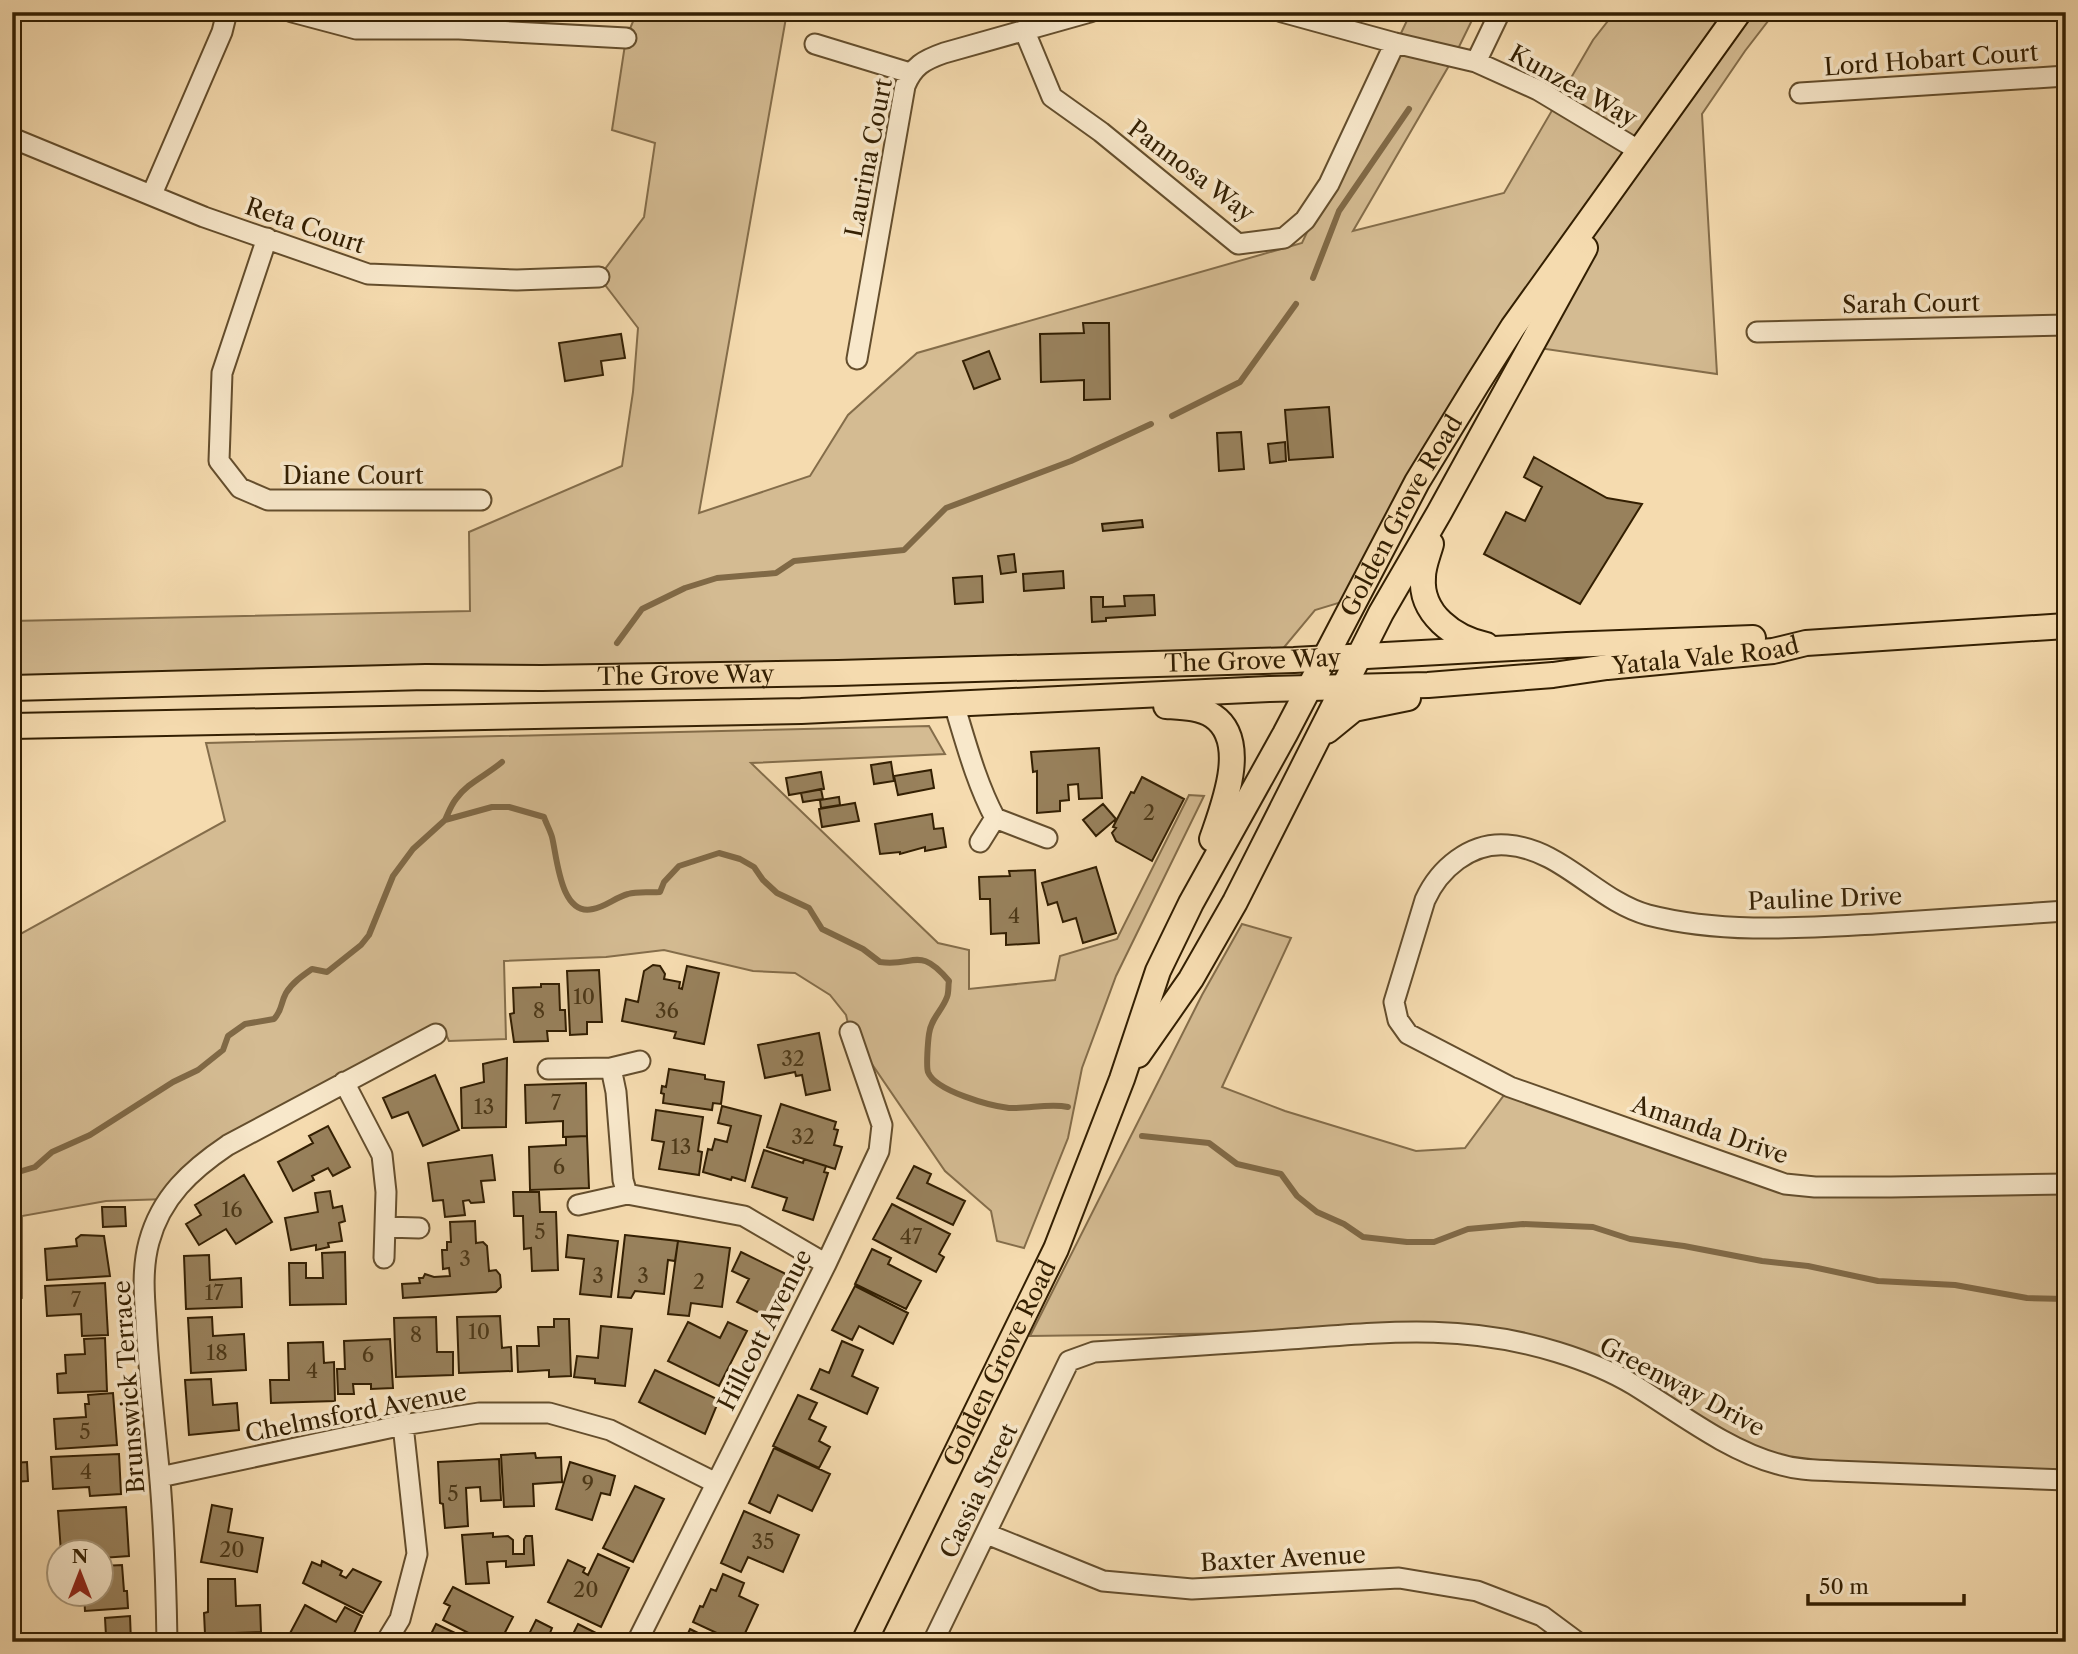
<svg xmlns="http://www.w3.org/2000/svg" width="2078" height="1654" font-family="'Libre Caslon Text',serif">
  <rect width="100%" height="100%" fill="#f5dbaf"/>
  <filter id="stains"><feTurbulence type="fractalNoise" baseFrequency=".00286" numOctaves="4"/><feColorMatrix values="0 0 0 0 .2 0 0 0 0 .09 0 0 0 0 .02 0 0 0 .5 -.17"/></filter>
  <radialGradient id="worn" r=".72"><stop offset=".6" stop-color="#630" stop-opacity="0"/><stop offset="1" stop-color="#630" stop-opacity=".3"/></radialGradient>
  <path fill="#d4bb92" stroke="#846d4a" stroke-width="2" d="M637,12H787L699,513L810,476L848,415L917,353L1302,243L1411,12H1476L1454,57L1353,231L1504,193L1593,40L1615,12H1775L1745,51L1702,114L1717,374L1532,347L1623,176L1355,598L1315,610L1276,657L12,687V621L470,611L469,532L622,466L633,392L638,328L599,277L644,217L655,143L612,130L626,38Z
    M929,726L945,754L751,763L938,943L969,950V989L1055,980L1060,956L1117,939L1189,795L1204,796L1116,976L1082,1068L1068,1138L1024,1248L997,1241L991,1211L945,1171L850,1032L846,1015L830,995L795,973L753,971L664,950L606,957L504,961L506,1039L449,1041L444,1030L228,1145L167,1199L106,1201L22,1216V1298L12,1301V1062L17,1059L13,938L225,821L206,743Z
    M1242,924L1291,938L1222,1087L1285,1111L1416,1151L1465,1148L1510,1087L1771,1179L2066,1183V1477L1775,1464L1557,1352L1390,1331L1030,1336L1202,995Z"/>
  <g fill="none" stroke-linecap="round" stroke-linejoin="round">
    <path stroke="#806946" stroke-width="6" d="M1313,278L1339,211L1409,109
      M1172,416L1240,382L1296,304
      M617,643L642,609L685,588L717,578L776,573L794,561L904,550L946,508L1071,461L1151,424
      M445,820C448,814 451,805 456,799C467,783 487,775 502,762
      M1142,1136L1209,1143L1237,1164L1281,1174L1297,1196L1317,1212L1344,1224L1363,1237L1407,1242H1434L1468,1229L1523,1224L1593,1227L1630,1239L1684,1246L1762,1261L1808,1266L1878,1281L1955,1285L2027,1298L2066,1299
      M12,1177L15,1173L35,1167L52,1152L90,1135L173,1082L198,1070L223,1050L228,1036L245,1024L274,1019C283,1009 280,1004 286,993C292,983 302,976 312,969L327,972L361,945L369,935L393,876L413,849L445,820L492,807H509L544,817C546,823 550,830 552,837C557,856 560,917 593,909C605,907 616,897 628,894C638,891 650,893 660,892L664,882L679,866L719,853L740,859L754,867L763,880L777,893L809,908L822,929L863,949L880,962C915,967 919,945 949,981C948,985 949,992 947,997C942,1011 931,1018 929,1034C928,1041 926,1066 928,1072C935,1091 991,1106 1009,1108C1029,1109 1049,1103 1068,1107"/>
  </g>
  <path fill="#98815c" stroke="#331f02" stroke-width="2" d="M1083,323H1109L1110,399L1084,400V380L1041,382L1040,334L1084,333Z
    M621,334L625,358L601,361L603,375L565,381L559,343Z
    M989,351L1000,379L974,389L963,361Z
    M1329,407L1333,457L1289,460L1285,410Z
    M1241,432L1244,469L1219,471L1217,433Z
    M1285,442L1286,461L1270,463L1268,444Z
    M1534,457L1607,498L1642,504L1580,604L1484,554L1506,512L1525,521L1542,487L1524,477Z
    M1142,520L1143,527L1103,531L1102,524Z
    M1014,554L1016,572L1001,574L998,556Z
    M1063,571L1064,588L1024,591L1023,574Z
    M982,576L983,602L955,604L953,578Z
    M1154,595L1155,615L1106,618V621L1092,622L1091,597H1103V607L1125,606L1124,596Z
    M1099,748L1102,798L1079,799L1078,784L1068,785L1069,800L1060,801V811L1037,813V771L1033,772L1031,752Z
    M891,762L894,781L874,784L871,765Z
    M931,770L934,788L898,795L894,776Z
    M821,772L824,789L789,795L786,778Z
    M1142,777L1184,799L1152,861L1116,841L1112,833L1116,828L1113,827L1131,792L1134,793Z
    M821,789L823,799L803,802L801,793Z
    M839,797L840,805L821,808L820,800Z
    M855,803L859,821L822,827L819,809Z
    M1103,804L1116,819L1096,836L1083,820Z
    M932,814L934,829L943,828L946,847L925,851V847L900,854V852L880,854L875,824Z
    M1096,867L1116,933L1083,943L1076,918L1063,922L1057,902L1048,905L1042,883Z
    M1035,870L1039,943L1006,945V933L991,934L990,899H980L979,877L1010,876L1009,871Z
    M653,965L660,966L665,974L664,979L680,982L679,988L682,989L687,966L719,973L704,1044L674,1038L676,1032L622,1021L626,999L638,1002L644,971Z
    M599,970L602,1022H587V1034L570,1035L567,971Z
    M541,984H559L560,1010H565L566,1031H547L548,1041L514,1042L510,1014L514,1013L513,988L541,987Z
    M819,1033L830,1090L806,1095L802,1075L796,1076L795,1072L765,1078L758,1045Z
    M507,1058L506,1127L462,1128L461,1088L484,1082L483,1064Z
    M669,1069L705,1075V1079L724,1082L721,1104L713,1103L712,1110L663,1103L664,1094L661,1093L662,1086L666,1087Z
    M435,1075L459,1130L423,1146L408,1112L392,1118L383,1098Z
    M586,1083L587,1136L563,1137V1121L526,1123L525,1085Z
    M781,1104L836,1122L834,1129L838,1130L834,1145L842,1147L835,1169L767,1147Z
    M722,1106L761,1116L745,1181L732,1177L731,1180L703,1172L708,1149L712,1150L715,1139L727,1142L731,1126L718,1123Z
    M656,1110L703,1117L698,1151L702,1152L699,1175L659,1169L664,1142L652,1140Z
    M328,1126L350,1167L333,1176L328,1168L312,1176L314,1180L293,1191L278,1162L313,1143L309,1136Z
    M587,1136L589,1188L530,1190L529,1147L566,1145V1137Z
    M764,1150L803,1163L804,1159L826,1166L824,1172L828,1173L813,1220L783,1210L787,1198L752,1187Z
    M492,1155L495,1180L481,1181L484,1202L471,1203L469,1200L463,1201L465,1215L445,1217L443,1200L433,1201L428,1163Z
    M914,1166L931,1174L927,1183L965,1201L953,1225L897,1198Z
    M244,1175L272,1222L236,1244L226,1229L199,1245L186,1224L201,1215L195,1205Z
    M330,1191L333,1208L342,1206L345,1221L339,1223L342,1241L328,1243L329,1247L316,1250V1245L291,1250L285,1218L318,1212L315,1193Z
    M513,1192H539L540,1212H556L558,1270L532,1271L531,1248L524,1249L523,1216H514Z
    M892,1204L950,1234L939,1254L944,1257L936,1272L873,1239Z
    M102,1207H125L126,1226L103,1227Z
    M475,1221L476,1243L483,1242L487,1246L489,1271L496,1270L500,1275L501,1287L496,1292L403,1298L402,1284L420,1283L419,1278H423L425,1274L434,1277L450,1276L449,1268L443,1269L442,1250H447V1242H451L450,1222Z
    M81,1235L104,1236L110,1276L47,1280L45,1249L77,1246L76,1239Z
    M568,1235L618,1241L611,1297L580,1294L584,1259L566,1257Z
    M625,1235L678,1241L675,1261L668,1260L664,1294L635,1291L631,1298L618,1297Z
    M678,1241L730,1248L722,1307L691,1303L689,1316L668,1314Z
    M872,1249L891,1258L888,1264L921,1281L906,1309L855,1284Z
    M345,1252L346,1304L290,1305L289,1263H306V1278H323L322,1253Z
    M741,1252L788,1275L768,1317L737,1302L749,1279L732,1271Z
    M209,1255L210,1280L241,1278L242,1307L186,1309L184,1256Z
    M105,1283L108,1335L82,1336L81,1314L47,1316L45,1286Z
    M855,1286L908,1313L893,1344L859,1326L852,1340L832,1330Z
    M500,1316L502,1348L511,1347L512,1371L459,1373L457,1317Z
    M212,1317L213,1336L244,1334L246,1370L191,1373L188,1318Z
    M436,1317L437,1352H453V1375L396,1377L394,1318Z
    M554,1319H569L571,1376L549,1377V1370L518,1372L517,1346H539L538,1327H554Z
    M688,1322L720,1338L728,1322L747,1331L719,1386L668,1361Z
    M601,1326L632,1329L625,1386L595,1383V1379L574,1377L577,1356L598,1358Z
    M105,1338L107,1391L58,1393L57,1374L66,1373L65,1355L85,1354L84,1339Z
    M390,1339L393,1388L371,1389V1384H353L354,1394H338L337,1369H345L344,1341Z
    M842,1341L863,1350L852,1376L878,1388L867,1414L811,1389L820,1369L829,1373Z
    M323,1342L324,1363L334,1362L335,1401L271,1403L270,1380H289L288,1343Z
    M655,1370L719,1400L705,1434L639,1402Z
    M211,1379L213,1405L237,1403L239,1430L189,1435L185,1380Z
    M113,1393L117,1445L56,1449L54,1419L86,1417L85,1404H89L88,1395Z
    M798,1395L817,1403L809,1419L826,1427L819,1441L830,1447L819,1468L773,1446Z
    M774,1448L830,1474L812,1511L778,1495L770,1513L749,1503Z
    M535,1453L536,1458L561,1457L562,1482L533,1484L534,1506L504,1507L501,1455Z
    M119,1454L121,1494L90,1496L89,1487L53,1489L51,1457Z
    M499,1459L501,1500L481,1501L480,1487L466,1488L468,1526L445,1528L443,1504L440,1503L438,1462Z
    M27,1462L28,1481L12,1482V1463Z
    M570,1462L615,1476L610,1495L601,1493L592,1520L556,1509Z
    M635,1486L664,1499L633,1562L603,1548Z
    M212,1505L232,1509L228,1532L263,1538L257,1572L201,1562Z
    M126,1507L129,1556L102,1558V1552H61L58,1511Z
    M744,1511L799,1535L783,1572L748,1557L741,1572L721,1563Z
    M493,1533V1537L508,1536L513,1540V1554H524V1539L526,1536H532L534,1565L506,1567V1561L487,1562L489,1583L466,1584L462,1535Z
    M598,1554L629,1568L601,1627L548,1602L568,1560L585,1568L583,1572L588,1575Z
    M322,1561L342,1571L340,1575L346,1578L353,1569L381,1582L363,1613L303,1583L312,1562L321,1566Z
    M122,1565L124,1591H127L128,1608L85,1611L84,1594H102V1566Z
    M723,1574L744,1583L739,1596L758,1605L741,1642H736L693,1622L700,1606L703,1607L711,1589L716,1591Z
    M208,1579H235L236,1606L260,1605L261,1632L205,1634L204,1613L208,1612Z
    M453,1587L513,1617L500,1642H486L443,1620L450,1606L444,1603Z
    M305,1605L336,1622L345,1607L362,1616L350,1642H292L287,1639Z
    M130,1616L131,1642H95L94,1637L106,1636L105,1618Z
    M536,1620L552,1628L548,1638L556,1642H525Z
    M436,1624L474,1642H427Z
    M578,1624L598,1634L594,1642H569Z
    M690,1629L716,1642H684Z"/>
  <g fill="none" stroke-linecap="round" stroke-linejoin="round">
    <defs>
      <path id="minor" d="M292,12L356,29H459L626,38
        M1282,12L1395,43L1476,62L1538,90L1638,150
        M1025,32L1052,97L1101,132L1238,244L1284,238L1305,220L1329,184L1395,43
        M815,44L910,73
        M1476,62L1500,12
        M1800,93L2066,76
        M12,138L204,217L368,274L517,280L599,277
        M152,194L222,32L227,12
        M267,238L222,373L219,461L240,488L268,500H481
        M1757,332L2066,325
        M857,359L905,86C913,66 924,60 944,53L1090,12
        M954,704C966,743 976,782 995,818L1047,838
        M980,842L995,818
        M2066,911C2002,915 1939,920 1875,924C1800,928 1722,934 1648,915C1597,901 1562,849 1507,845C1470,842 1439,869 1425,900L1394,1002L1398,1020L1408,1034L1510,1087L1785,1184L1815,1187H1891L2066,1184
        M611,1068L640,1061
        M548,1069L611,1068L616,1092L623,1180L627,1194L744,1216L826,1264
        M344,1082L382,1155L386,1192L384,1258
        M578,1205L627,1194
        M385,1227L419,1228
        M160,1477L403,1425L479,1413H549L610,1430L716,1483
        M987,1534L1103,1581L1192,1589L1399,1578L1477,1591L1542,1616L1577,1642
        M167,1642C166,1578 164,1513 157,1449C153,1407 148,1364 146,1321C144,1294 142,1268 149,1242C161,1197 191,1170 228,1145L436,1034
        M386,1642L400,1619L417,1554L403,1425
        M637,1642L826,1264L879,1151L882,1125L850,1032
        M933,1642L1069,1361L1094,1352C1159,1348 1224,1344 1289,1339C1384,1332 1464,1323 1557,1352C1583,1360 1611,1371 1634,1385C1678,1412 1728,1451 1778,1464C1797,1470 1816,1470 1835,1471L2066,1480"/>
      <g id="major">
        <path d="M1431,544C1428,555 1423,566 1423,577C1420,614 1454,638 1486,645"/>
        <path id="s1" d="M12,688L426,677L542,678L838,673L1294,660L1567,645L1753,638"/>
        <path d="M1166,706C1181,707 1200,707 1213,716C1250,741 1223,807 1212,839"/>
        <path id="s2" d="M12,726L801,711L1269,689L1428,685L1553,675L1607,667L1773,651L1806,643L2066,626"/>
        <path d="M1327,731L1354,709L1408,698"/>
        <path d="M1138,1055L1191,979L1235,902L1381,613L1439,513L1585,248"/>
        <path id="s3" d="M864,1642L1056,1249L1122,1079L1158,971L1191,903L1285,734L1417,482L1477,384L1513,327L1739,12"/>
      </g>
    </defs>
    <use href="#minor" stroke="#644e2d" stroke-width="23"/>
    <use href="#major" stroke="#331f02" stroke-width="28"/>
    <use href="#minor" stroke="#f8e8cb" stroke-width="19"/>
    <use href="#major" stroke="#f5dbaf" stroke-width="24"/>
  </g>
  <g text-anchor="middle" stroke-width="7" stroke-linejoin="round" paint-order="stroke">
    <g font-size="21" fill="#4c3818">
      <text x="1149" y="820">2</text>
      <text x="1014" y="923">4</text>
      <text x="584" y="1004">10</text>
      <text x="539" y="1018">8</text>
      <text x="667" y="1018">36</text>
      <text x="793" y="1066">32</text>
      <text x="556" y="1110">7</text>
      <text x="484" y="1114">13</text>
      <text x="803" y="1144">32</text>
      <text x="681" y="1154">13</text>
      <text x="559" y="1174">6</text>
      <text x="232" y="1217">16</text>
      <text x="540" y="1239">5</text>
      <text x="911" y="1244">47</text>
      <text x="465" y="1266">3</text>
      <text x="598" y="1283">3</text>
      <text x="643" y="1283">3</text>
      <text x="699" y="1289">2</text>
      <text x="214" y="1300">17</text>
      <text x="76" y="1307">7</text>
      <text x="479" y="1339">10</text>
      <text x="416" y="1342">8</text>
      <text x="217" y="1360">18</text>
      <text x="368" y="1362">6</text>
      <text x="312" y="1378">4</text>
      <text x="85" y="1439">5</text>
      <text x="86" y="1479">4</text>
      <text x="588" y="1491">9</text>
      <text x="453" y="1501">5</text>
      <text x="763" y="1549">35</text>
      <text x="232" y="1557">20</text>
      <text x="586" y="1597">20</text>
    </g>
    <g font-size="24" fill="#331f02" stroke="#f8e8cb">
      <text transform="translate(1931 60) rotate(-4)" y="8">Lord Hobart Court</text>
      <text transform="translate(1573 86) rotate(29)" y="8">Kunzea Way</text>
      <text transform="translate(869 158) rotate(-79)" y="8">Laurina Court</text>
      <text transform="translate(1191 171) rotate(37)" y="8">Pannosa Way</text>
      <text transform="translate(305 226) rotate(19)" y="8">Reta Court</text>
      <text transform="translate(1911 304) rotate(-1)" y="8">Sarah Court</text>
      <text x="353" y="484">Diane Court</text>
      <text dy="8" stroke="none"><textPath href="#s3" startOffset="1250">Golden Grove Road</textPath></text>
      <text dy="8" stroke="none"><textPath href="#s2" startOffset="1696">Yatala Vale Road</textPath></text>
      <text dy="8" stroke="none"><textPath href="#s1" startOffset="1241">The Grove Way</textPath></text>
      <text dy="8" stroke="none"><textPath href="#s1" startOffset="674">The Grove Way</textPath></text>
      <text transform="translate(1825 899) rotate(-2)" y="8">Pauline Drive</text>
      <text transform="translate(1710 1130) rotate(19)" y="8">Amanda Drive</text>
      <text transform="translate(765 1330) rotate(-63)" y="8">Hillcott Avenue</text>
      <text dy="8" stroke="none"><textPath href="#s3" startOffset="310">Golden Grove Road</textPath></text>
      <text transform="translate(129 1387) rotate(-94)" y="8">Brunswick Terrace</text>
      <text transform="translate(1682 1387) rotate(28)" y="8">Greenway Drive</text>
      <text transform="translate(356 1413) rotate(-11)" y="8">Chelmsford Avenue</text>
      <text transform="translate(979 1491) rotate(-64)" y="8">Cassia Street</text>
      <text transform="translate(1283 1559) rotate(-3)" y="8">Baxter Avenue</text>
    </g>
  </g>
  <rect width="2078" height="1654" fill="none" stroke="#f5dbaf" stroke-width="42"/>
  <rect x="14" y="14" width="2050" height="1626" fill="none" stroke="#331f02" stroke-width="3.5"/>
  <rect x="21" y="21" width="2036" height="1612" fill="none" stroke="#331f02" stroke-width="2"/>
  <g transform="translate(80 1573)"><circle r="33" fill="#f8e8cb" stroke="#a9987b" stroke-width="2"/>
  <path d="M0-5L12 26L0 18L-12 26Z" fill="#8f2418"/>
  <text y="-10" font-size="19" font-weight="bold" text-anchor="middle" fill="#331f02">N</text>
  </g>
  <path d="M1808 1594v10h156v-10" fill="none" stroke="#331f02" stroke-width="3.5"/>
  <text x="1819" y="1594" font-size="21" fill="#331f02" stroke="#f8e8cb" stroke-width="5" paint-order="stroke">50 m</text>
  <rect width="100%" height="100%" filter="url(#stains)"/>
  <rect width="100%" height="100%" fill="url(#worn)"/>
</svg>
